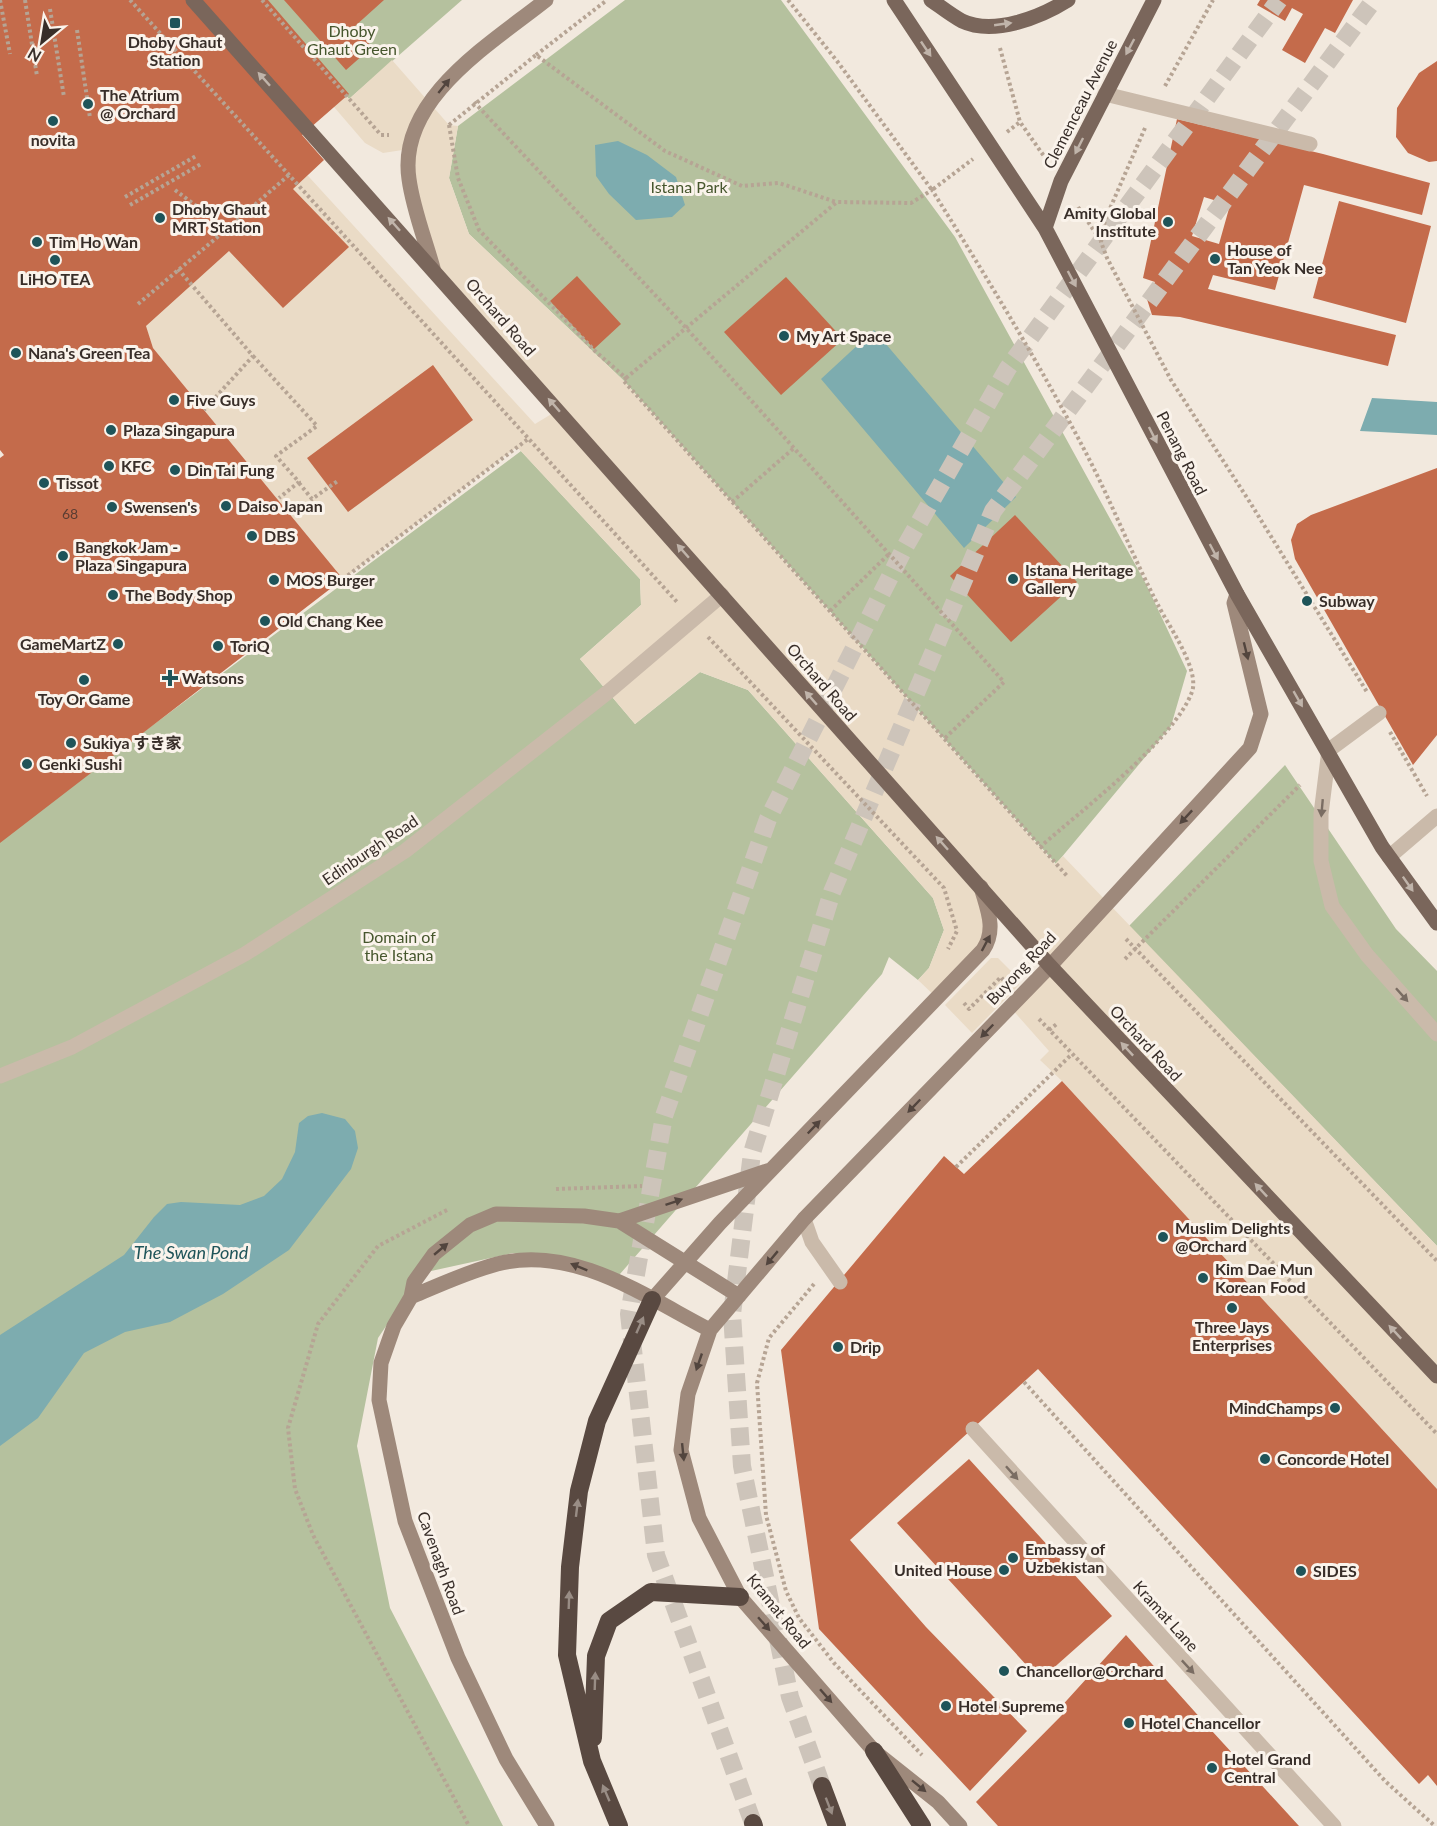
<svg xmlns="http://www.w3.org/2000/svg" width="1437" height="1826" font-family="Lato,'Noto Sans SC','Noto Sans JP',sans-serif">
  <rect width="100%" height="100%" fill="#f2e9de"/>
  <path fill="#b5c19e" d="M262,0H462L349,99Z
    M625,0H781L955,237L1146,584L1187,671L1171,726L1056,864L623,380L469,234L449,178L458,126Z
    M521,451L640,579L641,605L580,659L635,724L700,672L748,690L933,898L944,930L929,968L918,980L889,957L882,974L613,1282L513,1253L422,1273L378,1338L357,1446L390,1608L503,1826H0V839Z
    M1285,765L1396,929L1437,971V1246L1129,926Z"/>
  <path fill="#eadbc6" d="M242,0H262L349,99L392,60L449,125L458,126L449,178L469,234L623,380L1055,864L1063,856L1437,1246V1489L1062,1081L1040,1060L1049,1051L1010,1007L1049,966L982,887L992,929L938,999L918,980L929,968L944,930L933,898L748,690L700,672L635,724L580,659L641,605L640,579L517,447L343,579L153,348L138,304L299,166L535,424L558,410L433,268L409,149L383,153L365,143Z
    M991,958H998L1018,978L1019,985L972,1033L945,1005Z"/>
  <path fill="#7dacaf" d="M618,141L647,155L676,177L685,205L672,217L636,220L609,194L596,176L595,145Z
    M874,330L1016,497L964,548L821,379Z
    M1372,398L1437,402V435L1360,431Z
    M322,1113L345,1119L355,1131L358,1148L351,1169L289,1250L223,1294L170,1322L125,1332L84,1353L38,1418L0,1446V1335L124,1255L154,1217L167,1204L181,1202L240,1205L264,1196L282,1179L295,1152L299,1123L308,1116Z"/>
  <path fill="#c46b4b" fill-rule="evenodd" d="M0,0H268L349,94L302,135L324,160L293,189L349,247L283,308L229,251L146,326L153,348L343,579L0,843V458L4,455L0,450Z
    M284,0H384L354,27L372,47L346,70Z
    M1260,0H1353L1335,33L1325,28L1305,63L1282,50L1303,14L1292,8L1285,21L1257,5Z
    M1437,61V161L1429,162L1408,153L1396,137L1397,108L1419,73Z
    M1177,119L1323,154L1430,183L1422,215L1304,185L1275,290L1213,275L1208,289L1396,335L1388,366L1180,317L1152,315L1146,296L1155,282L1143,278ZM1204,197L1230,205L1219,244L1192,236Z
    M1339,201L1431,226L1406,323L1313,298Z
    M577,276L621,324L594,349L550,301Z
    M786,277L843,339L781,395L724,332Z
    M433,365L473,420L348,512L307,458Z
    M1437,468V735L1413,765L1295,559L1291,540L1297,524L1311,515Z
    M1015,515L1077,582L1011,642L950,576Z
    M1062,1081L1437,1489V1786L1428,1775L1419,1784L1038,1369L850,1540L926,1627L1027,1731L970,1791L819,1629L781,1350L944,1156L964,1174Z
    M969,1459L1112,1616L1040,1680L897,1523Z
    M1126,1635L1212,1731L1299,1826H998L976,1802L1062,1715L1058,1710Z"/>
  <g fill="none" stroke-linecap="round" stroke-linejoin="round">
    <path stroke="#cdc4ba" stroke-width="18" stroke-dasharray="18 9" stroke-linecap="butt" d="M822,1786L790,1697L742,1466L732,1314L752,1153L832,892L993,511L1374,0
      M753,1823L656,1555L629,1314L664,1116L768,819L905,547L1008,368L1279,0"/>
    <path stroke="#b6a494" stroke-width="4" stroke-dasharray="3 3" stroke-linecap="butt" d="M0,0L10,54
      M25,0L37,76
      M130,0L677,602
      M262,0L381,135H389
      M788,0L837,61L932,190L973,159
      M50,9L64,97
      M77,30L90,118
      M1000,48L1020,122
      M536,55L607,0
      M1165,86L1213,0
      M474,102L687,329L1004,682L945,738
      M449,125L458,178L479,230L595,351L626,378L623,380L1068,877
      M449,125L536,55L665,151L742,186L779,183L836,202
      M1145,128L1105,220L1101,242L1107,258L1171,380L1251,504L1367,692
      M1007,132L1020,122L1046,159
      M175,190L227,229L290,174
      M125,197L196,156
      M130,205L201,164
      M1078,207L1101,241
      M178,269L253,356L204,410
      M138,304L227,229
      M253,356L317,426L276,456L299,482L279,498
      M626,378L837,202L911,203L932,190C986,276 1039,363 1086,453C1112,503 1132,555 1158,605C1168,625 1200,669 1192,692C1174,740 1081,811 1040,847
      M299,483L312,499L339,480
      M732,502L794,448
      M343,579L528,439
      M830,611L889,554
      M708,637L944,888L957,931L948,949
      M1390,732L1427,796
      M1126,939L1437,1261
      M1125,959L1300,785
      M964,1003L969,1009L1001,977L1004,981
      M1039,1019L1437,1434
      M1049,1030L1058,1023
      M956,1167L1072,1054
      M556,1189L642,1186
      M447,1210L378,1246L318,1324L288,1428L295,1489L313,1535L469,1826
      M814,1284L769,1338L757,1383L766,1515L786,1591L799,1618L834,1663L922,1755
      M1024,1382L1386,1782L1435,1826"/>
    <path stroke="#cabaaa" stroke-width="15" d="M1105,94L1310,144
      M1379,713L1329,750L1321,814V861L1332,906L1367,955L1437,1034
      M1389,857L1437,816
      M0,1076L72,1047L245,954L405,851L608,692L722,595
      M804,1219L812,1242L840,1282
      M973,1429L1334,1826"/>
    <path stroke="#9e897b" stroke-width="15" d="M433,268C425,239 413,209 409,179C397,99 492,43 546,0
      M619,1221L770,1170
      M411,1297C439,1285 467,1272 497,1264C573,1244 646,1297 710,1330
      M652,1300L720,1223L983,950C997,929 987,909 981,887
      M547,1826L506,1759L458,1658L405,1521L379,1400L381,1363L394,1326L411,1297L414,1282L434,1254L470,1225L496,1214L584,1216L619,1221L739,1296
      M960,1826L938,1802L874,1751L740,1597L699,1518L681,1450L688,1394L710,1330L804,1219L1050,966L1250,748L1261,714L1234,603L1237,594"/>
    <path stroke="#7a665b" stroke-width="15" d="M193,0L1050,966L1437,1376
      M894,0L1045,228L1237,594L1382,847L1437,923
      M931,0C941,7 951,15 962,21C994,36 1041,17 1068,0
      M1045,228L1061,181L1154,0"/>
    <path stroke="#594941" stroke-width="18" d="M593,1738L596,1656L609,1621L651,1592L740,1597
      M874,1751L922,1826
      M822,1786L837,1826
      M753,1823L754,1826
      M619,1826L592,1761L567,1655L570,1567L579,1491L597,1421L652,1300"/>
  </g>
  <defs><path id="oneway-solid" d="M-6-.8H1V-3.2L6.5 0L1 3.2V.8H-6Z" transform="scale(1.5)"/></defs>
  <g fill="#c0b4aa">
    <use href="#oneway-solid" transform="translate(1003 24) rotate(-8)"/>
    <use href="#oneway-solid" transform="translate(1130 47) rotate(118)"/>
    <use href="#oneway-solid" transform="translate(926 49) rotate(56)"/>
    <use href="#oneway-solid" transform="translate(264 79) rotate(-132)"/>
    <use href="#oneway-solid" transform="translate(1079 146) rotate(117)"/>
    <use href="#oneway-solid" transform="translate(394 224) rotate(-132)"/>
    <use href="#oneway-solid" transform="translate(1072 279) rotate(62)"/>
    <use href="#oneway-solid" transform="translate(554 405) rotate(-131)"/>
    <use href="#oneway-solid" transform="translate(1153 435) rotate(63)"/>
    <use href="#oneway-solid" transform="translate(683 551) rotate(-131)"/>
    <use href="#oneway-solid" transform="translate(1214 552) rotate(62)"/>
    <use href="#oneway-solid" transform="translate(811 698) rotate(-131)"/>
    <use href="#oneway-solid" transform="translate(1298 699) rotate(60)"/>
    <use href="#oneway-solid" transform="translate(942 843) rotate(-132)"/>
    <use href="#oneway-solid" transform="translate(1408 884) rotate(55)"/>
    <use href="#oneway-solid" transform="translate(1127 1049) rotate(-133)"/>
    <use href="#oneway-solid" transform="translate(1261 1190) rotate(-133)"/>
    <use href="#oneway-solid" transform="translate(1395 1332) rotate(-133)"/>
  </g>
  <g fill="#52453e">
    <use href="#oneway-solid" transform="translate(444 86) rotate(-51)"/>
    <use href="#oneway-solid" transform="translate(1246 651) rotate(76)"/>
    <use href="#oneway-solid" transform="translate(1186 817) rotate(133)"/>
    <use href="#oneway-solid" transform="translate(986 943) rotate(-62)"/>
    <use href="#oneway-solid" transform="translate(987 1031) rotate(134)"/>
    <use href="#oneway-solid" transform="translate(914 1106) rotate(134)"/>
    <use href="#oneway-solid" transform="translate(814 1127) rotate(-46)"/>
    <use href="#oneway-solid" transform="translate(674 1202) rotate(-19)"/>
    <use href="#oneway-solid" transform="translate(441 1249) rotate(-40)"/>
    <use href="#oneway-solid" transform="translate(772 1258) rotate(130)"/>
    <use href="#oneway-solid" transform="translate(579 1267) rotate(-158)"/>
    <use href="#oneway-solid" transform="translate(699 1362) rotate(109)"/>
    <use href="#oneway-solid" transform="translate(683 1452) rotate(84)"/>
    <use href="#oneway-solid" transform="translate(764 1624) rotate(49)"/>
    <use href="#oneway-solid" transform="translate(826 1696) rotate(49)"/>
    <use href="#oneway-solid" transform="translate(919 1786) rotate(39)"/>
  </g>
  <g fill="#7a6d63">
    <use href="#oneway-solid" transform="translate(1322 808) rotate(95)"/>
    <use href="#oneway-solid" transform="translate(1402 995) rotate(48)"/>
    <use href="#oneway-solid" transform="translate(1012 1473) rotate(48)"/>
    <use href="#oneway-solid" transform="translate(1188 1667) rotate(47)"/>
  </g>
  <g fill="#998d85">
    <use href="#oneway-solid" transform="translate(640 1325) rotate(-66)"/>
    <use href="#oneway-solid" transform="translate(577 1508) rotate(-83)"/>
    <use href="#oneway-solid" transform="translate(569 1600) rotate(-88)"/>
    <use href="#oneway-solid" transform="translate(595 1681) rotate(-88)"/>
    <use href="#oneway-solid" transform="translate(606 1793) rotate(-113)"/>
    <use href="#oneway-solid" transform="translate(829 1806) rotate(69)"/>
  </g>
  <g fill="#1f5459" stroke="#faf3eb" stroke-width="2">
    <rect x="169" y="17" width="12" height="12" rx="3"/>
    <circle cx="88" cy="104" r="6"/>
    <circle cx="53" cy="121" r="6"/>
    <circle cx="160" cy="218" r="6"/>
    <circle cx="1168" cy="222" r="6"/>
    <circle cx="37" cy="242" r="6"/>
    <circle cx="1215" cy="259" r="6"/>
    <circle cx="55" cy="260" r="6"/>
    <circle cx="784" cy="336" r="6"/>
    <circle cx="16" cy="353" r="6"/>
    <circle cx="174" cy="400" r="6"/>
    <circle cx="111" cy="430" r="6"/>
    <circle cx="109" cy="466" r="6"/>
    <circle cx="175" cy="470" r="6"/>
    <circle cx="44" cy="483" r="6"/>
    <circle cx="226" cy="506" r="6"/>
    <circle cx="112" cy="507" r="6"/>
    <circle cx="252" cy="536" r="6"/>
    <circle cx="63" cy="556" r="6"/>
    <circle cx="1013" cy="579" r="6"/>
    <circle cx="274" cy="580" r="6"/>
    <circle cx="113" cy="595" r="6"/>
    <circle cx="1307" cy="601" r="6"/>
    <circle cx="265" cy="621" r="6"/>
    <circle cx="118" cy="644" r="6"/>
    <circle cx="218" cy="646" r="6"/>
    <path d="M167 669h6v6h6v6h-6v6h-6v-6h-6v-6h6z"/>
    <circle cx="84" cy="680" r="6"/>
    <circle cx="71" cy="743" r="6"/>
    <circle cx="27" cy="764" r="6"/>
    <circle cx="1163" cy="1237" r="6"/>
    <circle cx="1203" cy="1278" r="6"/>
    <circle cx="1232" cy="1308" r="6"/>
    <circle cx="838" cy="1347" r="6"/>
    <circle cx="1335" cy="1408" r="6"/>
    <circle cx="1265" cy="1459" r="6"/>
    <circle cx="1013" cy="1558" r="6"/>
    <circle cx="1004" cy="1570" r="6"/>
    <circle cx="1301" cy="1571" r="6"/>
    <circle cx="1004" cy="1671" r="6"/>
    <circle cx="946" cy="1706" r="6"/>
    <circle cx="1129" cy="1723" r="6"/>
    <circle cx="1212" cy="1768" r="6"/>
  </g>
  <g text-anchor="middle" stroke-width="6" stroke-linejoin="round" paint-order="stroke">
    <g font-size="14" fill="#5b3d32">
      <text x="70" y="519">68</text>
    </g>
    <g font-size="16" fill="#46562d" stroke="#faf3eb">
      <text x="352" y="37">Dhoby<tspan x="352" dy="18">Ghaut Green</tspan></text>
      <text x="689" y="193">Istana Park</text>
      <text x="399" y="943">Domain of<tspan x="399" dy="18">the Istana</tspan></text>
    </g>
    <g font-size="16" font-weight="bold" fill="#382e29" stroke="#faf3eb" text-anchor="start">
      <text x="175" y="48" text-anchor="middle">Dhoby Ghaut<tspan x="175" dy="18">Station</tspan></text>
      <text x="100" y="101">The Atrium<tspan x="100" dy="18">@ Orchard</tspan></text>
      <text x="53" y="146" text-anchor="middle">novita</text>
      <text x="172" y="215">Dhoby Ghaut<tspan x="172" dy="18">MRT Station</tspan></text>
      <text x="1156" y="219" text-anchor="end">Amity Global<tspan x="1156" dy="18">Institute</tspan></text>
      <text x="49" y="248">Tim Ho Wan</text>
      <text x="1227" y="256">House of<tspan x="1227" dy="18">Tan Yeok Nee</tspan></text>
      <text x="55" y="285" text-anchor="middle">LiHO TEA</text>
      <text x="796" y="342">My Art Space</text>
      <text x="28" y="359">Nana's Green Tea</text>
      <text x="186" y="406">Five Guys</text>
      <text x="123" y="436">Plaza Singapura</text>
      <text x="121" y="472">KFC</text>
      <text x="187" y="476">Din Tai Fung</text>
      <text x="56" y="489">Tissot</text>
      <text x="238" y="512">Daiso Japan</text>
      <text x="124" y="513">Swensen's</text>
      <text x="264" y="542">DBS</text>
      <text x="75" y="553">Bangkok Jam -<tspan x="75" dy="18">Plaza Singapura</tspan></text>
      <text x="1025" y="576">Istana Heritage<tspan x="1025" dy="18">Gallery</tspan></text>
      <text x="286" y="586">MOS Burger</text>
      <text x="125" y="601">The Body Shop</text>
      <text x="1319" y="607">Subway</text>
      <text x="277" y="627">Old Chang Kee</text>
      <text x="106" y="650" text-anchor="end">GameMartZ</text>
      <text x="230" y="652">ToriQ</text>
      <text x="182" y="684">Watsons</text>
      <text x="84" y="705" text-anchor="middle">Toy Or Game</text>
      <text x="83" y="749">Sukiya すき家</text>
      <text x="39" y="770">Genki Sushi</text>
      <text x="1175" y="1234">Muslim Delights<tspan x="1175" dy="18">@Orchard</tspan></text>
      <text x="1215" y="1275">Kim Dae Mun<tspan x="1215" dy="18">Korean Food</tspan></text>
      <text x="1232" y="1333" text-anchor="middle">Three Jays<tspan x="1232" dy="18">Enterprises</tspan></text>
      <text x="850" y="1353">Drip</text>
      <text x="1323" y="1414" text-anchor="end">MindChamps</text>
      <text x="1277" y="1465">Concorde Hotel</text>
      <text x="1025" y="1555">Embassy of<tspan x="1025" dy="18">Uzbekistan</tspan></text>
      <text x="992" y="1576" text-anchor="end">United House</text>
      <text x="1313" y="1577">SIDES</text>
      <text x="1016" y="1677">Chancellor@Orchard</text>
      <text x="958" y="1712">Hotel Supreme</text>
      <text x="1141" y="1729">Hotel Chancellor</text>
      <text x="1224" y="1765">Hotel Grand<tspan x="1224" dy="18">Central</tspan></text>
    </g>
    <g font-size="16" fill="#382e29" stroke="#faf3eb">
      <text transform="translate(1080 104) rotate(-63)" y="6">Clemenceau Avenue</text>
      <text transform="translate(501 317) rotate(49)" y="6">Orchard Road</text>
      <text transform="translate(1182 453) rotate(63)" y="6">Penang Road</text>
      <text transform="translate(822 682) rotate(49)" y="6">Orchard Road</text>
      <text transform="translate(370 850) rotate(-34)" y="6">Edinburgh Road</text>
      <text transform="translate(1021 968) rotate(-47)" y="6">Buyong Road</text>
      <text transform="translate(1146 1043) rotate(47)" y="6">Orchard Road</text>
      <text transform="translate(441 1563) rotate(70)" y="6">Cavenagh Road</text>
      <text transform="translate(779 1611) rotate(51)" y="6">Kramat Road</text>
      <text transform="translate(1166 1616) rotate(48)" y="6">Kramat Lane</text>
    </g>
    <g font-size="18" font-style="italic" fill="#1f5459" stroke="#faf3eb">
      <text x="191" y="1259">The Swan Pond</text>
    </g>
  </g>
  <g transform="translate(42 42) rotate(210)" stroke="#faf3eb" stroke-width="4.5" paint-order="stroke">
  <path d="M0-4.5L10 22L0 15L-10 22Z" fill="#382e29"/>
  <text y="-9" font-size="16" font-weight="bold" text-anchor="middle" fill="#382e29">N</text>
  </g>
</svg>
